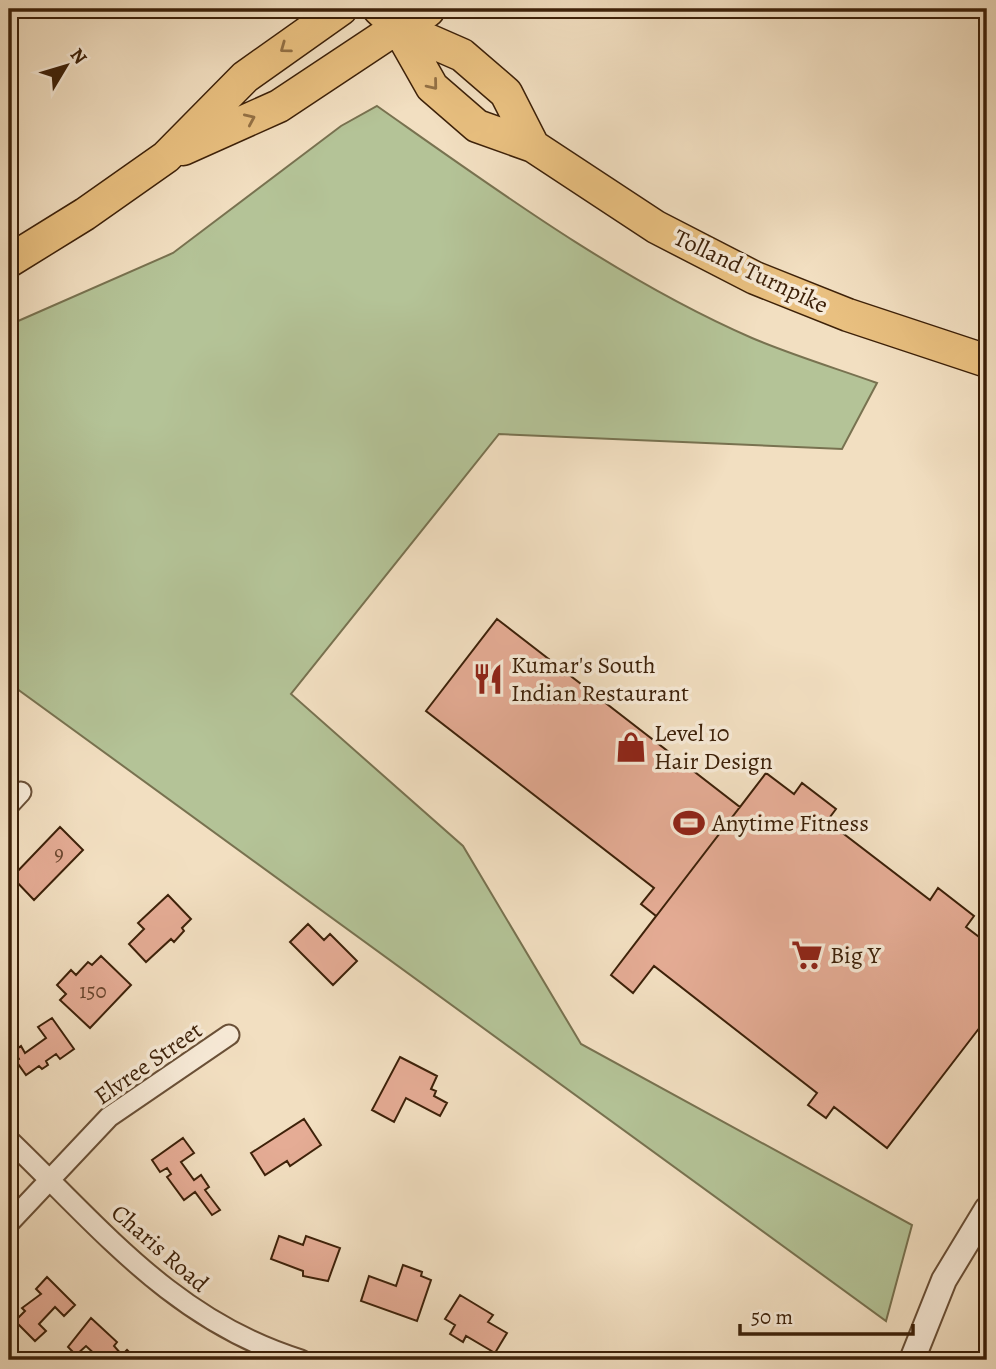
<svg xmlns="http://www.w3.org/2000/svg" width="996" height="1369" font-family="Alegreya,serif">
  <rect width="100%" height="100%" fill="#f2dfc1"/>
  <filter id="stains"><feTurbulence type="fractalNoise" baseFrequency=".00286" numOctaves="4"/><feColorMatrix values="0 0 0 0 .2 0 0 0 0 .09 0 0 0 0 .02 0 0 0 .5 -.17"/></filter>
  <radialGradient id="worn" r=".72"><stop offset=".6" stop-color="#630" stop-opacity="0"/><stop offset="1" stop-color="#630" stop-opacity=".3"/></radialGradient>
  <path fill="#b4c397" stroke="#787250" stroke-width="2" d="M377,106C495,189 619,280 752,338C792,355 835,368 877,383L842,449L499,434L291,694L463,846L581,1044L912,1225L886,1321L9,683V325L173,253L341,126Z"/>
  <path fill="#e5ac95" stroke="#3d2109" stroke-width="2" d="M497,619L740,807L766,773L794,794L802,783L836,809L827,821L930,900L938,888L974,916L966,927L987,943V1018L887,1148L834,1107L826,1118L808,1105L817,1093L654,966L633,993L611,975L656,916L641,904L654,888L426,711Z
    M766,773L794,794L802,783L836,809L827,821L930,900L938,888L974,916L966,927L987,943V1018L887,1148L834,1107L826,1118L808,1105L817,1093L654,966L633,993L611,975Z
    M60,827L83,850L34,900L12,877Z
    M168,895L191,919L182,928L184,931L174,942L171,939L146,962L129,944L144,929L138,923Z
    M308,924L324,940L330,934L357,961L333,985L290,942Z
    M101,956L131,985L90,1028L60,1000L66,994L57,985L71,970L76,975L88,962L92,965Z
    M52,1018L74,1049L60,1059L56,1054L46,1061L48,1065L42,1069L39,1066L26,1075L16,1061L19,1059L14,1051L21,1046L25,1053L46,1038L38,1027Z
    M400,1057L437,1076L431,1089L436,1091L434,1096L447,1103L440,1116L406,1098L394,1122L372,1110Z
    M304,1119L321,1145L290,1166L287,1161L265,1175L251,1153Z
    M183,1138L194,1153L181,1162L194,1180L201,1175L209,1187L205,1190L220,1210L212,1215L195,1192L184,1200L167,1177L171,1174L167,1168L160,1172L152,1160Z
    M279,1236L303,1245L306,1236L340,1248L328,1281L303,1276V1271L271,1259Z
    M403,1265L422,1272L421,1276L431,1280L417,1321L361,1301L369,1276L396,1286Z
    M47,1277L75,1305L64,1316L55,1307L39,1324L46,1331L35,1341L15,1321L25,1311L22,1308L41,1294L36,1289Z
    M460,1295L493,1315L488,1322L507,1333L495,1353L466,1336L463,1342L450,1334L455,1325L445,1319Z
    M91,1318L117,1342L114,1346L122,1355L127,1350L137,1360H95L98,1357L86,1346L76,1355L68,1347Z"/>
  <g fill="none" stroke-linecap="round" stroke-linejoin="round">
    <defs>
      <path id="minor" d="M9,805L21,792
        M9,1140C101,1228 174,1321 301,1360
        M9,1223L109,1117L229,1035"/>
      <path id="tertiary" d="M912,1360L944,1280L987,1209"/>
      <path id="primary" d="M379,9L398,27L432,87L477,126L533,146L656,227L755,278L848,315L987,361
        M398,27L462,55L506,93L533,146
        M183,149L279,106L398,27
        M9,261L85,214L166,157L245,77L341,9"/>
      <path id="motorway" d="M398,27L426,9"/>
    </defs>
    <use href="#minor" stroke="#6a5037" stroke-width="23"/>
    <use href="#tertiary" stroke="#6a5037" stroke-width="28"/>
    <use href="#primary" stroke="#3d2109" stroke-width="35"/>
    <use href="#motorway" stroke="#3d2109" stroke-width="40"/>
    <path stroke="#3d2109" stroke-width="4.5" stroke-dasharray="5 3.5" stroke-linecap="butt" d="M968,9L987,16"/>
    <use href="#minor" stroke="#f7ead7" stroke-width="19"/>
    <use href="#tertiary" stroke="#f7ead7" stroke-width="24"/>
    <use href="#primary" stroke="#e9c080" stroke-width="32"/>
    <use href="#motorway" stroke="#e9c080" stroke-width="37"/>
  </g>
  <defs><path id="oneway-chevron" d="M-2-3.5L2.5 0L-2 3.5" fill="none" stroke-width="1.6" stroke-linecap="round" stroke-linejoin="round" transform="scale(1.75)"/></defs>
  <g stroke="#937044">
    <use href="#oneway-chevron" transform="translate(285 48) rotate(144)"/>
    <use href="#oneway-chevron" transform="translate(433 85) rotate(51)"/>
    <use href="#oneway-chevron" transform="translate(250 119) rotate(-24)"/>
  </g>
  <defs>
    <symbol id="restaurant-bare" viewBox="-9 -9 18 18"><path d="M-5-6h1v4h1v-4h1v4h1v-4h1v5L-1.5 .5V6h-2V.5L-5-1ZM5-6V6H3V1.5H1.5Q1.5-4 5-6Z" fill="#8f2418" stroke="#f7ead7" stroke-width="2.5" paint-order="stroke"/></symbol>
    <symbol id="shop-bare" viewBox="-9 -9 18 18"><path d="M-5-2.5h2.3a2.7 3.5 0 0 1 5.4 0H5L5.5 6h-11ZM-1.5-2.5h3a1.5 2.3 0 0 0-3 0Z" fill="#8f2418" stroke="#f7ead7" stroke-width="2.5" paint-order="stroke"/></symbol>
    <symbol id="stadium-bare" viewBox="-9 -9 18 18"><path d="M0-5a6.5 5 0 1 0 0 10a6.5 5 0 1 0 0-10ZM-3.5-1.8h7v3.6h-7Z" fill="#8f2418" stroke="#f7ead7" stroke-width="2.5" paint-order="stroke"/></symbol>
    <symbol id="supermarket-bare" viewBox="-9 -9 18 18"><path d="M-6-5.5h2.5l.6 2H6L4.5 2H-2.5L-4.4-4H-6ZM-1.5 3.2a1.3 1.3 0 1 0 .1 0ZM3 3.2a1.3 1.3 0 1 0 .1 0Z" fill="#8f2418" stroke="#f7ead7" stroke-width="2.5" paint-order="stroke"/></symbol>
  </defs>
  <g fill-rule="evenodd">
    <use href="#restaurant-bare" x="466" y="657" width="44" height="44"/>
    <use href="#shop-bare" x="609" y="725" width="44" height="44"/>
    <use href="#stadium-bare" x="667" y="801" width="44" height="44"/>
    <use href="#supermarket-bare" x="785" y="933" width="44" height="44"/>
  </g>
  <g text-anchor="middle" stroke-width="7" stroke-linejoin="round" paint-order="stroke">
    <g font-size="21" fill="#67442c">
      <text x="59" y="860">9</text>
      <text x="93" y="998">150</text>
    </g>
    <g font-size="24" fill="#3d2109" stroke="#f7ead7">
      <text transform="translate(751 271) rotate(25)" y="8">Tolland Turnpike</text>
      <text transform="translate(148 1063) rotate(-35)" y="8">Elvree Street</text>
      <text transform="translate(160 1248) rotate(41)" y="8">Charis Road</text>
    </g>
    <g font-size="24" fill="#3d2109" stroke="#f7ead7" text-anchor="start">
      <text x="511" y="673">Kumar's South<tspan x="511" dy="28">Indian Restaurant</tspan></text>
      <text x="654" y="741">Level 10<tspan x="654" dy="28">Hair Design</tspan></text>
      <text x="712" y="831">Anytime Fitness</text>
      <text x="830" y="963">Big Y</text>
    </g>
  </g>
  <rect width="996" height="1369" fill="none" stroke="#f2dfc1" stroke-width="35"/>
  <rect x="10" y="10" width="975" height="1348" fill="none" stroke="#3d2109" stroke-width="3.5"/>
  <rect x="18" y="18" width="961" height="1334" fill="none" stroke="#3d2109" stroke-width="2"/>
  <g transform="translate(66 66) rotate(52)" stroke="#f7ead7" stroke-width="5" paint-order="stroke">
  <path d="M0-5L12 26L0 18L-12 26Z" fill="#3d2109"/>
  <text y="-10" font-size="19" font-weight="bold" text-anchor="middle" fill="#3d2109">N</text>
  </g>
  <path d="M740 1324v10h173v-10" fill="none" stroke="#3d2109" stroke-width="3.5"/>
  <text x="751" y="1324" font-size="21" fill="#3d2109" stroke="#f7ead7" stroke-width="5" paint-order="stroke">50 m</text>
  <rect width="100%" height="100%" filter="url(#stains)"/>
  <rect width="100%" height="100%" fill="url(#worn)"/>
</svg>
